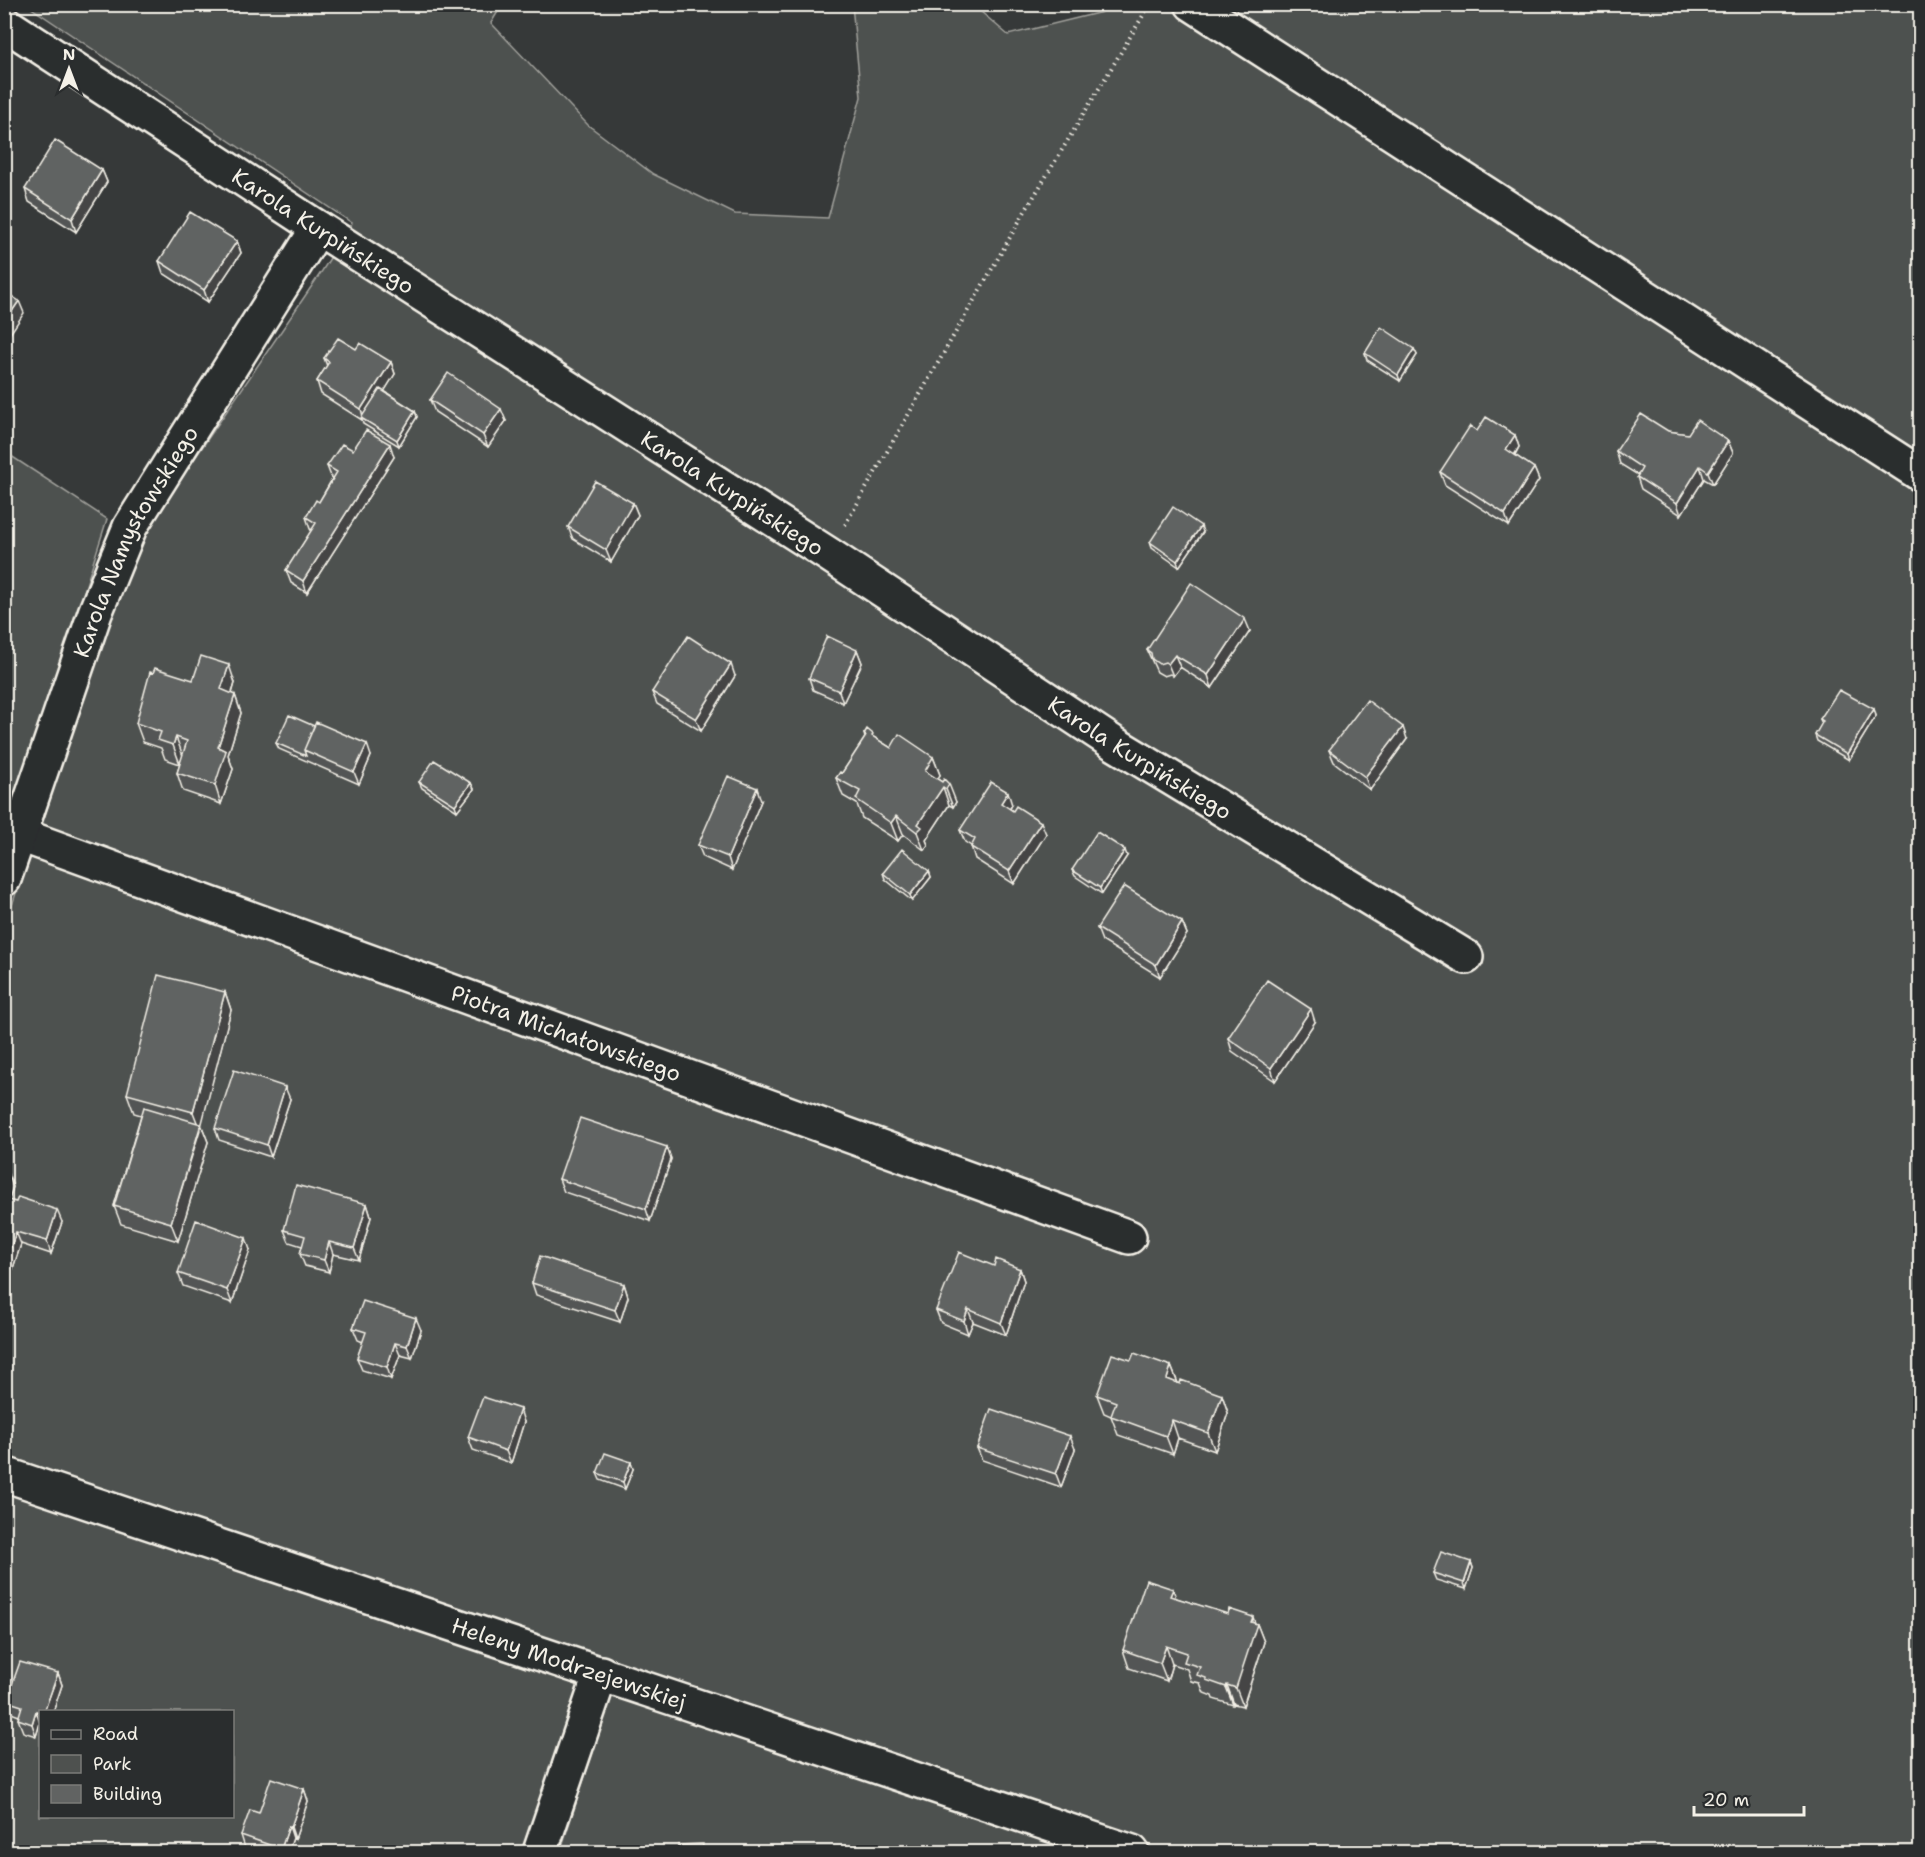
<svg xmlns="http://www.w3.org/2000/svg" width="1925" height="1857" font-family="'Shantell Sans',sans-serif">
  <rect width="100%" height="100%" fill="#363939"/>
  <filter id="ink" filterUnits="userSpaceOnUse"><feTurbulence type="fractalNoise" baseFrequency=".0167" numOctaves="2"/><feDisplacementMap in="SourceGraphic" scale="12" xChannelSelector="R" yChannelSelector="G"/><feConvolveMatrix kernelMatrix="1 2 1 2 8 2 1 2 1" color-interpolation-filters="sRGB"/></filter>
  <g filter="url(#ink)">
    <path fill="#4e514f" stroke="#a1a19c" stroke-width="1.5" fill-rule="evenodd" d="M1111,4L1920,5V1852H560L613,1691L5,1462V927L27,859L44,818L131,552L322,271L352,223L27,5H502L491,23L588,125L653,174L735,214L828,218L861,97L852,5H973L1008,35L1102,12Z
      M5,452L107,519L15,809L5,805Z
      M5,1490L582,1681L525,1852H5ZM40,1712H232V1816H40Z"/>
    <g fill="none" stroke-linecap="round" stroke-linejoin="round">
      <defs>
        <g id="minor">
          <path d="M1192,4L1920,474"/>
          <path id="s1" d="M4,23L318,228L828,554L1115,744L1466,957"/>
          <path id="s2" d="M4,829L1129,1237"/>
          <path id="s3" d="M4,879L95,613L130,527L318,228"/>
          <path id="s4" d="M4,1474L1132,1852"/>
          <path d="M540,1852L601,1673"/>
        </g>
      </defs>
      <use href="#minor" stroke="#f4f1e8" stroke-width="38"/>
      <path stroke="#f4f1e8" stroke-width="4" stroke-dasharray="1.5 4.5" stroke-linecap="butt" d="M845,525L1024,213L1150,4"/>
      <use href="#minor" stroke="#2a2d2e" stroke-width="33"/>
    </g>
    <path fill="#535554" stroke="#f4f1e8" stroke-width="1.5" d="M102,170L107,182L76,232L29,202L25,189Z
      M237,241L241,253L208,302L163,273L159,261Z
      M356,349L391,362L395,374L384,391L415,411L417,417L399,446L363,424L362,420L321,394L317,381L327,366L324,358Z
      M1414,349L1417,355L1400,381L1367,360L1365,353Z
      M430,400L506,421L488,447L435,412Z
      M1477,431L1515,435L1519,447L1515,455L1534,468L1539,480L1509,526L1445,485L1440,472Z
      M1668,431L1728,441L1733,453L1713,484L1704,479L1681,515L1641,489L1637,477L1638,475L1620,464L1616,451Z
      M353,450L394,457L307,593L291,583L286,570L312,530L310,529L306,517L319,502L332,479L327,466Z
      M633,503L638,515L611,562L573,539L568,527Z
      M1203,532L1179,567L1152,548L1150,542Z
      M1250,631L1212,688L1180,667L1173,676L1170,674L1164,676L1157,672L1147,650Z
      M857,650L862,663L843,703L813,690L809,678Z
      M735,676L701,731L657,704L652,692Z
      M193,680L235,683L232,694L235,695L241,713L228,755L233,769L221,804L183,791L177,773L180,764L165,759L161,748L143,742L136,723Z
      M1874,709L1876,716L1849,760L1817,741L1815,735L1822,724L1820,719Z
      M314,726L371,756L359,784L279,749L276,743Z
      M864,734L875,738L891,748L933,757L940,775L937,779L942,782L956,802L953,807L949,805L926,840L928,845L924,850L903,834L898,841L862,818L857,804L843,796L836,778L842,773L865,738Z
      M1407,739L1370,790L1334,762L1329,750Z
      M419,782L471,783L474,789L457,811L422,788Z
      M761,801L732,870L703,857L698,845Z
      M1012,805L1010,809L1046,834L1014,884L975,859L971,846L965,842L960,830Z
      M1127,856L1102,894L1075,876L1072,870Z
      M929,871L931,877L912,901L885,879L883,873Z
      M1182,922L1187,934L1160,977L1102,941L1097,928Z
      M225,992L231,1010L201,1124L208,1142L178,1241L121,1224L114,1206L141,1115L134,1113L127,1094Z
      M1315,1022L1275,1081L1232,1051L1228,1038Z
      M290,1099L271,1157L219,1140L215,1128Z
      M667,1147L671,1159L650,1221L564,1192L559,1179Z
      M4,1174L13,1187L9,1200L62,1222L51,1254L21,1244L10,1277L4,1275Z
      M367,1204L371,1217L359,1260L333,1254L329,1272L305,1266L300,1254L302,1246L289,1242L284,1230Z
      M250,1250L232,1303L183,1286L178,1273Z
      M1020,1269L1024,1281L1006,1335L973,1322L968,1334L941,1323L936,1310Z
      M532,1283L624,1284L628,1297L620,1322L536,1295Z
      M353,1328L421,1330L412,1358L400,1355L391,1379L362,1370L357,1358L363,1342L358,1340Z
      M1131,1360L1171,1366L1178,1383L1222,1395L1228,1413L1215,1451L1178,1438L1173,1454L1118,1435L1111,1416L1104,1413L1097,1395Z
      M524,1422L511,1463L473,1450L468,1437Z
      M977,1448L1075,1449L1061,1487L982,1460Z
      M633,1469L625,1489L600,1480L597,1473Z
      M1471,1562L1473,1568L1466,1589L1436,1580L1433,1573Z
      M1176,1598L1257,1624L1264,1642L1243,1706L1234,1704L1233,1705L1213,1699L1212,1696L1204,1693L1200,1683L1191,1681L1187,1669L1172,1664L1167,1681L1129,1668L1123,1650Z
      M58,1673L62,1685L53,1712H40V1723L36,1736L23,1732L18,1719L19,1716L11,1713L6,1701Z
      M304,1789L308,1801L295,1839L293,1838L288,1852H260L245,1848L241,1835L259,1813Z"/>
    <path fill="#444545" stroke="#f4f1e8" stroke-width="1.5" d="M102,170L107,182L76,232L72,219Z
      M237,241L241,253L208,302L204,290Z
      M19,301L24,313L4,343V323Z
      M1414,349L1417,355L1400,381L1398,375Z
      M391,362L395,374L366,421L364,420L361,409Z
      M501,409L506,421L488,447L483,435Z
      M415,411L417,417L399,446L397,440Z
      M1515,435L1519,447L1510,462L1506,449Z
      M1728,441L1733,453L1713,484L1708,472Z
      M390,444L394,457L307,593L303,581Z
      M1700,466L1704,479L1681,515L1677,503Z
      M1534,468L1539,480L1509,526L1505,514Z
      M633,503L638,515L611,562L606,550Z
      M1201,526L1203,532L1179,567L1177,561Z
      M1245,619L1250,631L1212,688L1208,675Z
      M857,650L862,663L843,703L839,691Z
      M1175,655L1180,667L1173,676L1168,664Z
      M731,664L735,676L701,731L696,719Z
      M229,665L235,683L227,708L221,689Z
      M235,695L241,713L228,755L233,769L221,804L215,785L218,747Z
      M1874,709L1876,716L1849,760L1847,754Z
      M1403,727L1407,739L1370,790L1365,777Z
      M176,737L183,756L180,764L173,745Z
      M367,744L371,756L359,784L354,772Z
      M933,757L940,775L931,790L925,771Z
      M471,783L474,789L457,811L455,805Z
      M949,784L956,802L953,807L946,789Z
      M943,787L949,805L926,840L928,845L924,850L917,832L918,824Z
      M757,788L761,801L732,870L728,857Z
      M1008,792L1012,805L1005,816L1001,803Z
      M896,816L903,834L898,841L891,823Z
      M1041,822L1046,834L1014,884L1009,871Z
      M1125,850L1127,856L1102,894L1100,888Z
      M929,871L931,877L912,901L910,895Z
      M1182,922L1187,934L1160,977L1156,965Z
      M225,992L231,1010L201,1127V1124L208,1142L178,1241L171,1223L200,1130L193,1112Z
      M1311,1009L1315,1022L1275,1081L1271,1068Z
      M285,1087L290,1099L271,1157L267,1145Z
      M667,1147L671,1159L650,1221L646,1209Z
      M9,1175L13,1187L5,1210L4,1207V1187Z
      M367,1204L371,1217L359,1260L354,1248Z
      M57,1210L62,1222L51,1254L47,1241Z
      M16,1232L21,1244L10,1277L5,1264Z
      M246,1238L250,1250L232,1303L227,1290Z
      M329,1242L333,1254L329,1272L324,1260Z
      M1020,1269L1024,1281L1006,1335L1001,1323Z
      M624,1284L628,1297L620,1322L615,1310Z
      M968,1309L973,1322L968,1334L964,1321Z
      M416,1318L421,1330L412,1358L407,1346Z
      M395,1343L400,1355L391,1379L387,1367Z
      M1171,1366L1178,1384L1167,1379Z
      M1222,1395L1228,1413L1215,1451L1208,1433Z
      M520,1409L524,1422L511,1463L506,1451Z
      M1172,1420L1178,1438L1173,1454L1166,1436Z
      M1070,1436L1075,1449L1061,1487L1056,1474Z
      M631,1462L633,1469L625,1489L623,1482Z
      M1471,1562L1473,1568L1466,1589L1464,1583Z
      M1173,1589L1179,1608L1170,1596Z
      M1253,1617L1256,1626L1257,1624L1264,1642L1243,1706L1236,1688Z
      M1166,1646L1172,1664L1167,1681L1160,1663Z
      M58,1673L62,1685L53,1712H44Z
      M1227,1685L1234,1704L1233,1705L1226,1687Z
      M36,1711L40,1723L36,1736L32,1724Z
      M304,1789L308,1801L295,1839L291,1827Z
      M289,1826L293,1838L288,1852H282L281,1849Z"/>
    <path fill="#616362" stroke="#f4f1e8" stroke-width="1.5" d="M55,140L102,170L72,219L25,189Z
      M190,212L237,241L204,290L159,261Z
      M4,291L19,301L4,323Z
      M1381,327L1414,349L1398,375L1365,353Z
      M338,338L356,349L360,343L391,362L361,409L317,381L329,362L324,358Z
      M448,373L501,409L483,435L430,400Z
      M380,389L415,411L397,440L361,418Z
      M1641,414L1668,431L1688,434L1697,420L1728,441L1708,472L1700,466L1677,503L1637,477L1642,468L1616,451Z
      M1486,417L1515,435L1506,449L1534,468L1505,514L1440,472L1470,426L1477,431Z
      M366,430L390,444L303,581L286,570L316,523L306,517L316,500L319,502L337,472L327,466L342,444L353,450Z
      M595,481L633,503L606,550L568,527Z
      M1173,507L1201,526L1177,561L1150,542Z
      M1191,583L1245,619L1208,675L1175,655L1168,664L1165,662L1159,664L1152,659L1151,653L1147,650Z
      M688,636L731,664L696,719L652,692Z
      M827,636L857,650L839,691L809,678Z
      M201,656L229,665L221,689L235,695L218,747L226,751L215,785L177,773L187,741L176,737L173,745L158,740L161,732L136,723L150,672L153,673L155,668L193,680Z
      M1839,690L1874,709L1847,754L1815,735L1823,721L1820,719Z
      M1367,700L1403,727L1365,777L1329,750Z
      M289,715L314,726L304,750L306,756L276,743Z
      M316,722L367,744L354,772L304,750Z
      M867,729L873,734L872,736L891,748L899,734L933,757L925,771L942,782L944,779L949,784L946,789L943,787L918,824L922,827L917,832L896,816L891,823L856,799L860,791L836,778L840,772L842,773L866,736L864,734Z
      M434,760L471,783L455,805L419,782Z
      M728,776L757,788L728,857L698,845Z
      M991,782L1008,792L1001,803L1013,811L1016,806L1041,822L1009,871L971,847L975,839L960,830Z
      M1097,832L1125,850L1100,888L1072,870Z
      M902,849L929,871L910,895L883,873Z
      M1124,886L1182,922L1156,965L1097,928Z
      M158,975L225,992L193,1112L127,1094Z
      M1267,980L1311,1009L1271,1068L1228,1038Z
      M234,1070L285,1087L267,1145L215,1128Z
      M144,1107L201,1124L171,1223L114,1206Z
      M580,1118L667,1147L646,1209L559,1179Z
      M4,1174L9,1175L4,1187Z
      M296,1185L367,1204L354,1248L329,1242L324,1260L300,1254L305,1236L284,1230Z
      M18,1197L57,1210L47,1241L16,1232L5,1264H4V1199L16,1202Z
      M196,1220L246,1238L227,1290L178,1273Z
      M959,1252L994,1266L996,1259L1020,1269L1001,1323L968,1309L964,1321L936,1310Z
      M540,1256L624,1284L615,1310L532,1283Z
      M363,1301L416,1318L407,1346L395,1343L387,1367L357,1358L366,1332L353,1328Z
      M1134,1353L1171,1366L1167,1379L1180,1384L1181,1380L1222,1395L1208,1433L1172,1420L1166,1436L1111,1416L1116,1402L1097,1395L1112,1354L1131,1360Z
      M483,1397L520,1409L506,1451L468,1437Z
      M991,1409L1070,1436L1056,1474L977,1448Z
      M605,1453L631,1462L623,1482L597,1473Z
      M1441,1552L1471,1562L1464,1583L1433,1573Z
      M1146,1580L1173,1589L1170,1596L1228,1614L1229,1609L1253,1617L1251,1622L1257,1624L1236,1688L1227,1685L1226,1687L1206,1680V1678L1197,1675L1200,1667L1184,1662L1187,1653L1166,1646L1160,1663L1123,1650Z
      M20,1662L58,1673L44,1712H40L36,1711L32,1724L18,1719L22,1706L6,1701Z
      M271,1778L304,1789L291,1827L289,1826L281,1849L241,1835L250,1810L259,1813Z
      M703,1844L702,1852H678V1845Z"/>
  </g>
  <g text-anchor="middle" stroke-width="4.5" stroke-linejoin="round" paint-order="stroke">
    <g font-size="22" fill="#f4f1e8" stroke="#2a2d2e">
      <text dy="8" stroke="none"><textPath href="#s1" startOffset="381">Karola Kurpińskiego</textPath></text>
      <text dy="8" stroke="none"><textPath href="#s1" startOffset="867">Karola Kurpińskiego</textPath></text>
      <text dy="8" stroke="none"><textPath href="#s3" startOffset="363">Karola Namysłowskiego</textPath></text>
      <text dy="8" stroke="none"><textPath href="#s1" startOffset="1353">Karola Kurpińskiego</textPath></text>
      <text dy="8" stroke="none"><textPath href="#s2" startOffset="598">Piotra Michałowskiego</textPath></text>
      <text dy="8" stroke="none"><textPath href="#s4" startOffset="596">Heleny Modrzejewskiej</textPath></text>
    </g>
  </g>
  <rect width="1925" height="1857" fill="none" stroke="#2a2d2e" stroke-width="24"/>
  <rect x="12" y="12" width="1901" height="1833" fill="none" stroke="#f4f1e8" stroke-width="2" filter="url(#ink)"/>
  <rect x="39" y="1710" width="195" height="108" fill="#2a2d2e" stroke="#7b7b78" stroke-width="1.5"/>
  <rect x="51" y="1730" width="30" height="9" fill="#2a2d2e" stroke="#7b7b78" stroke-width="1.5"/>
  <text x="93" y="1740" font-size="18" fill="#f4f1e8">Road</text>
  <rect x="51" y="1755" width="30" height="18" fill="#4e514f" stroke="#7b7b78" stroke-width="1.5"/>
  <text x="93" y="1770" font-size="18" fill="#f4f1e8">Park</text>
  <rect x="51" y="1785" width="30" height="18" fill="#616362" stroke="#7b7b78" stroke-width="1.5"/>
  <text x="93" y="1800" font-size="18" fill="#f4f1e8">Building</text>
  <g transform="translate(69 69)" stroke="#2a2d2e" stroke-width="4.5" paint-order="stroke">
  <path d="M0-4.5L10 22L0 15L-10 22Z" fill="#f4f1e8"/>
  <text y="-9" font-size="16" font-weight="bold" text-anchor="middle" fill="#f4f1e8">N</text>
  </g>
  <path d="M1694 1806v9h110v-9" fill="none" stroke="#f4f1e8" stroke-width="3"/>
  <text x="1703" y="1806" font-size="18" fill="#f4f1e8" stroke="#2a2d2e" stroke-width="4.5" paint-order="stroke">20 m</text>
</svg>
